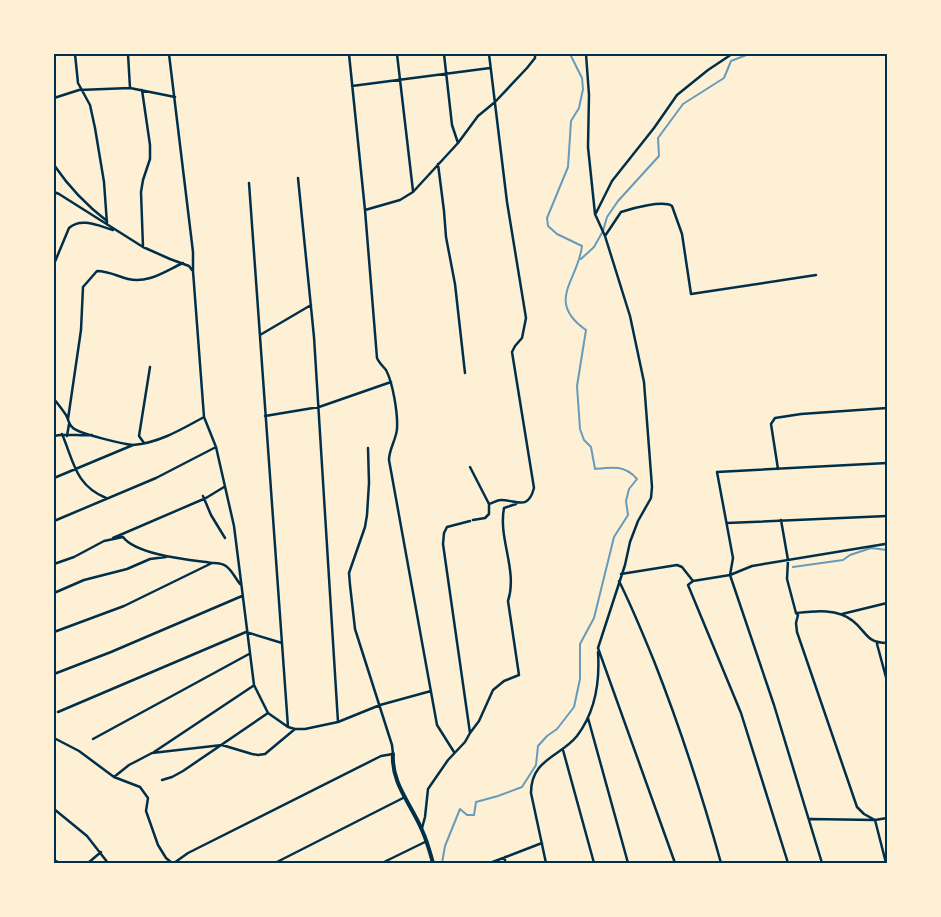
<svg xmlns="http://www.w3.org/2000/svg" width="941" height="917" font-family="Lora,serif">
  <rect width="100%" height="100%" fill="#fdf0d5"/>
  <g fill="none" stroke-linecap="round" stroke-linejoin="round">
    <path stroke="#669bbc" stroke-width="2" d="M581,259L594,247L603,231L607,217L618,201L659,156L658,138L683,104L724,78L731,61L749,54
      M793,567L843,560L850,555L871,548L887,550
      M442,863L445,846L460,809L467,815H474L476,802L498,796L522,787L536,765L538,746L547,736L557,729L574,707L580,679V644L594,618L614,537L628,515L626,501L629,489L637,479C625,465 612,467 595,469L591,447L584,440L580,429L577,386L586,330C545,301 578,281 582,246L557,234L548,226L547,218L568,167L571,121L579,108L583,89L582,78L570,54"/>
    <path stroke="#003049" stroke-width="2.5" d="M75,54L78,83L90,105L95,128L104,182L107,224
      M128,54L130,88
      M169,54L193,252V271L204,417L216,447L234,526L254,685L268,713L288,727L295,729H305L338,722L380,705L431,691
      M349,54L365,210L377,358C379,363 383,366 386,370C393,383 398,414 397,429C396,440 389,449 389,460L437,725L454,752
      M397,54L413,191
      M444,54L452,125L458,143
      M586,54L589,95L588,147L595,214L605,236L630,316L644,382L652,487L651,498L638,521L630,542L625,565L598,648L675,863
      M352,86L490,68
      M142,90L150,145V159L143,180L141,192L143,247
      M54,98L79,90L130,88L175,97
      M438,164L444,211L446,237L455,284L465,373
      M54,165C69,187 86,205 107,221
      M298,178L314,337L338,722
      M249,183L288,727
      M54,192L59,194L143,247L170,259L189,266L192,270
      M365,210L400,200L413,192L458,143L478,116L495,102L527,68L535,58V54
      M596,213L612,181L654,128L677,95L708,70L732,54
      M605,236L621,212C633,208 663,200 672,206L682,234L691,294L816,275
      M54,264L69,228C81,217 99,226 113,230
      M260,335L311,305
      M54,399C58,404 62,409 66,415C69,420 68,424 73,428C80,434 123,444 133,445
      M265,416L319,407L391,382
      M68,419L81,330L83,287L97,271C108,271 117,276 128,279C148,284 165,271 183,263
      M62,434C74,462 75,485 106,498
      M54,436C65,433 79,436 92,435
      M67,436L69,424
      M144,443L139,436L150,367
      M470,467L489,504
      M778,469L771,424L775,418L801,414L887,408
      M54,478L133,445C159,443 182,429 204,417
      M203,496L211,515L225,538
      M473,520L485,518L489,514V504C493,503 497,500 501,500C517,500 528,511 534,488L512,352L515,346L522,338L526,318L507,202L489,54
      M781,520L788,560L787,579L796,613C814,611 838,608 853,621C867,632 866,643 887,643
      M54,521L156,478L216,447
      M727,523L887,516
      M113,538L206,498L224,487
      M54,564L74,557L104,541L123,537C136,555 191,560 212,563C229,562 231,572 240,584
      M621,574L677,565L682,567L693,581
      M619,581C632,607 643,634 654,661C680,727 702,795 721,863
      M54,593L84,580L127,569L150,559L166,557
      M796,613L798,615L796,623L797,632L857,807L864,814L875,820L886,863
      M842,614L887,603
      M54,632L124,606L212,563
      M877,644L887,681
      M54,674L111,652L242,596
      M58,712L246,632L282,643
      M588,718L628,863
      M470,733L479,721L493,690L504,681L519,675L508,601C518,570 498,539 504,508L516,504
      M54,738L79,751L114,777L140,787L148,798L146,811L158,845L166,858L172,863
      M93,739L249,654
      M563,750L594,863
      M154,752L253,686
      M114,777L129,765L152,753L222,745L252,754L258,755L265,754L295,729
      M162,780L172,777L183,771L268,713
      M54,809L87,836L108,863
      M810,819L875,820L887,818
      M422,828L425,817L428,789L448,760L465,742L470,733L443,544L444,533L447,527L470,521
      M505,857V863
      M54,860L60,863
      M88,863L101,852
      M174,863L188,853L381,756L393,754L392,745L355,629L350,585L349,573L365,527L367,515L369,483L368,448
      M275,863L405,797
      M382,863L427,841
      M490,863L542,843
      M546,863L531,793C531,759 560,757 577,736C596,711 600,682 598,652
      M788,863L741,713L688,585L693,581L730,575L752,566L885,544
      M822,863L774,705L730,575L733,558L717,472L887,463"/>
    <path stroke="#003049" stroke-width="4" d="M393,754C391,783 411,804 422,830C427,841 430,852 433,863"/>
  </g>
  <rect width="941" height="917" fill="none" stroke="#fdf0d5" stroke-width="110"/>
  <rect x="55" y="55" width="831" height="807" fill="none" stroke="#003049" stroke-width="2"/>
</svg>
